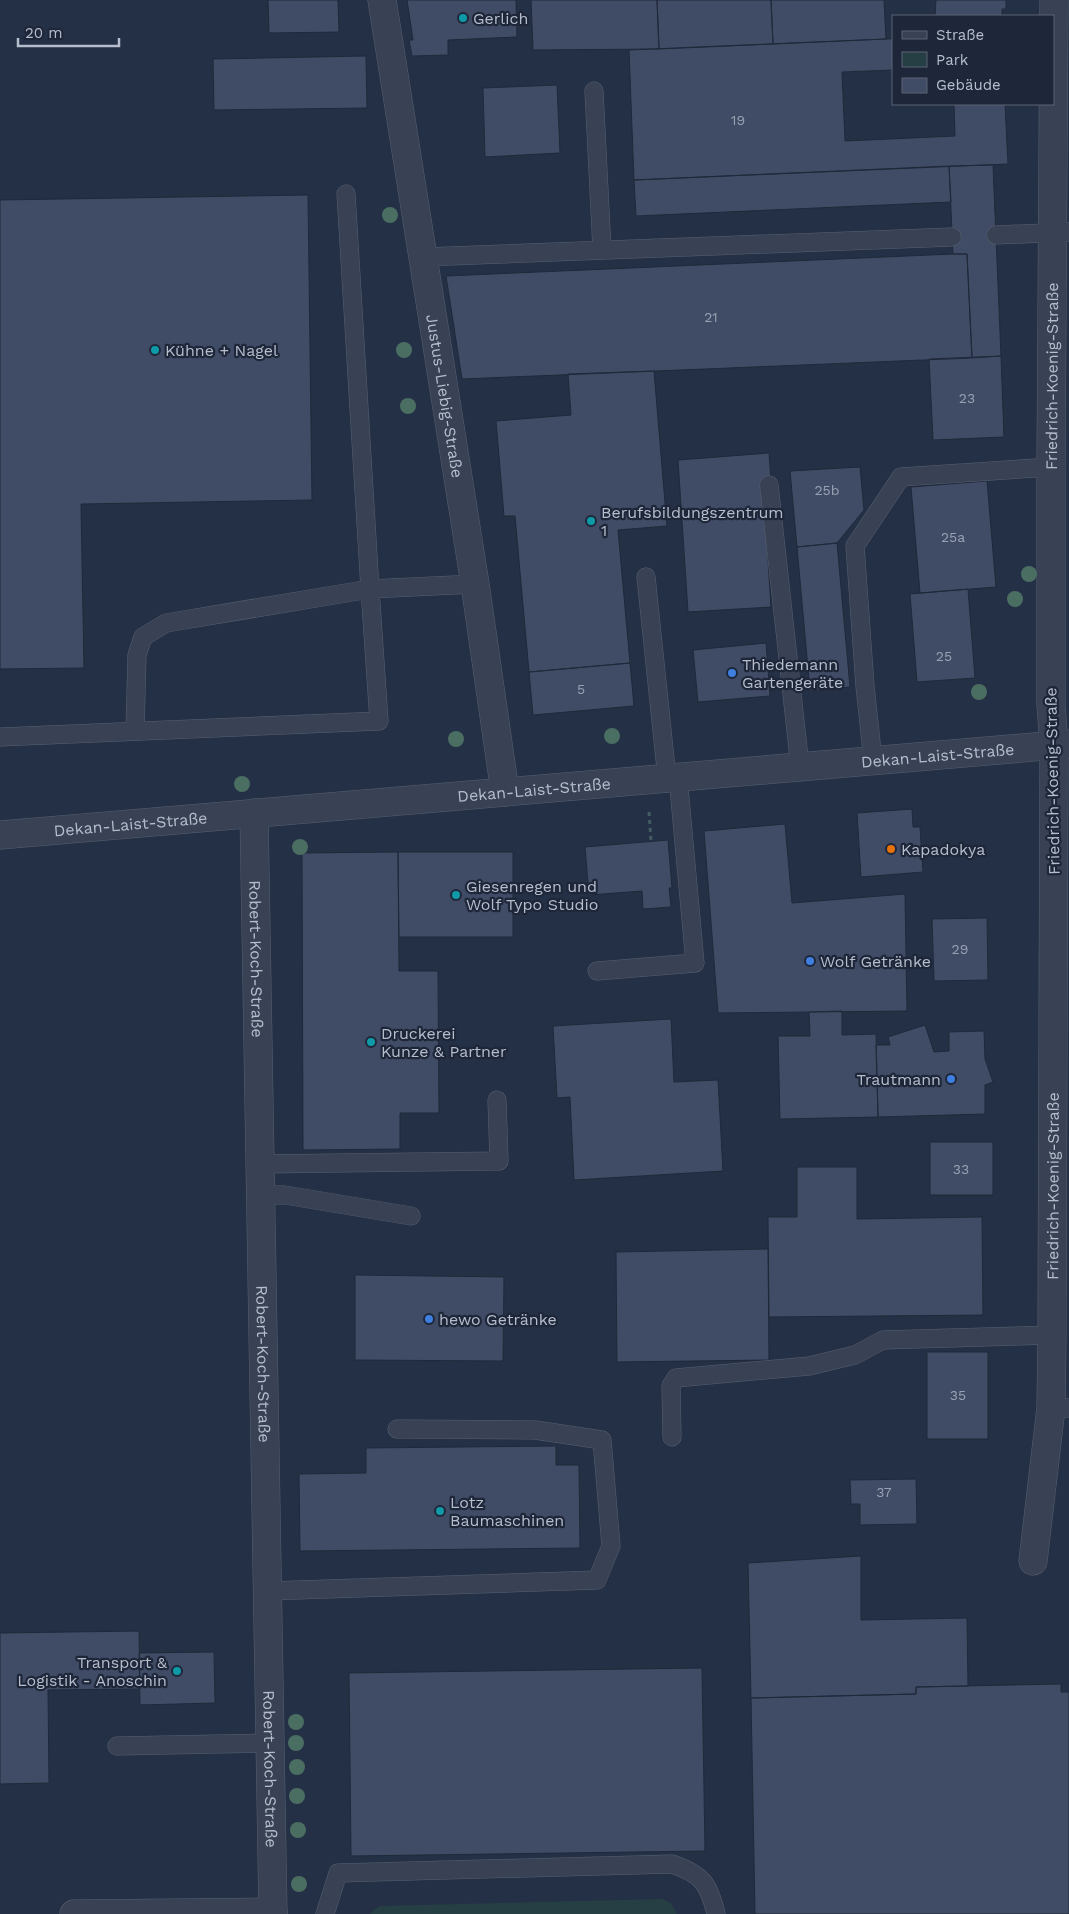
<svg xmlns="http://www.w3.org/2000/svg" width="1069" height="1914" font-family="'Work Sans',sans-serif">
  <rect width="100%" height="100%" fill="#243045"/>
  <path fill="#263f45" d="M662,1899L671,1903L677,1914H370L379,1906Z"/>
  <path fill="#404c65" stroke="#20293b" d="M268,0H338L339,32L269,33Z
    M407,0H516L517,37L448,40V55L412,56L409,40H413Z
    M531,0H657L659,49L533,50Z
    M657,0H771L773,44L659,49Z
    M771,0H884L886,39L773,44Z
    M936,0H1006V9H1002V16H935Z
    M886,39H893V70L842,72L845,141L955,136L954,104H1005L1008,164L634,180L629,50Z
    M366,56L367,108L214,110L213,59Z
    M557,85L560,153L485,157L483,88Z
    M993,165L1001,356L972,358L967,254H953L949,166Z
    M949,166L951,202L636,216L634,180Z
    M308,195L312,500L81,504L84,668L0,669V200Z
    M953,254H967L972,358L462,379L446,276Z
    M1001,356L1004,437L933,440L929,359Z
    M654,371L667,526L618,530L630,663L529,672L515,516H504L496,421L571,415L568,374Z
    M769,453L771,479L763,480L771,607L688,612L678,460Z
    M860,467L864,510L837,543L797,547L790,471Z
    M987,481L996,587L920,593L911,487Z
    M837,543L850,687L810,691L797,547Z
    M968,589L975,678L917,682L910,594Z
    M766,643L770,696L698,702L693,650Z
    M630,663L634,706L533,715L529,672Z
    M912,809L913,827H920L923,872L861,877L857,813Z
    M785,824L792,903L905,894L907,1011L718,1013L704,831Z
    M668,840L672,888H669L671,907L643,909L642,891L589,895L585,847Z
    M398,852H513V937H399Z
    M398,852L399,971H438L439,1113H400V1149L303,1150L302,853Z
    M987,918L988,980L934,981L932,919Z
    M842,1011V1035L876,1034L878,1117L780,1119L778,1036H810L809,1012Z
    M671,1019L674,1082L718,1080L723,1171L574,1180L570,1097L557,1098L553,1026Z
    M925,1025L934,1052L949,1051V1032L984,1031L985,1059L993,1082L985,1085V1114L878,1117L876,1045H890L888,1037Z
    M930,1142H993V1195H930Z
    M797,1167H857V1219L982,1217L983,1315L769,1317L768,1217H797Z
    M768,1249L769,1360L617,1362L616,1252Z
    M355,1275L504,1277L503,1361L355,1360Z
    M927,1352H988V1439H927Z
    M556,1446V1465H579L580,1548L300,1551L299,1474L366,1473V1448Z
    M916,1479L917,1524L860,1525V1504H851L850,1480Z
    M861,1556V1620L967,1618L968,1686L916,1687V1694L751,1698L748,1563Z
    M139,1631L140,1689L48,1690L49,1783L0,1784V1633Z
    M214,1652L215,1703L140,1705L139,1653Z
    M702,1668L705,1851L351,1856L349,1673Z
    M1061,1684V1692H1069V1914H755L751,1698L916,1694V1687Z"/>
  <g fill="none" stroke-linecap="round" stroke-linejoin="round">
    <defs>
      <path id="service" d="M594,91L602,250
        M346,194L370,589L475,584
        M996,235L1069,232
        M423,257L952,237
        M769,485L800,767
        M646,577L667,778
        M0,737L379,721L370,589L166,623L143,637L137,655L135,731
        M873,761L865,686L855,546L901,477L1051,467
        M597,971L695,963L678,777
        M260,1164L499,1161L497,1100
        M260,1195H285L411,1216
        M1051,1408H1069
        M672,1437L671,1386L676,1378L809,1366L855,1355L883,1340L1052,1335
        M267,1591L597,1580L611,1546L602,1440L535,1430L397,1429
        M117,1746L270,1743
        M325,1914L338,1873L672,1864C702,1874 709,1884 716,1914"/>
      <g id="minor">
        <path id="s1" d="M382,0L475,584L505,792"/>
        <path id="s2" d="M254,813L273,1914"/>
        <path id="s3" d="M0,835L1069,744"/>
        <path id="s4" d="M1033,1561L1051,1408L1052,1335L1054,745L1051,705V467L1054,0"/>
        <path d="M74,1914L273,1912"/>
      </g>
    </defs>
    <use href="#service" stroke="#576071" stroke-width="19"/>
    <use href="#minor" stroke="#576071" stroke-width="29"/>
    <path stroke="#455c61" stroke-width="3" stroke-dasharray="4 4" stroke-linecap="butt" d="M649,812L651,841"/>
    <use href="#service" stroke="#394254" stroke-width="18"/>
    <use href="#minor" stroke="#394254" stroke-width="28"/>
  </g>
  <g fill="#4b6e63">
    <circle cx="390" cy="215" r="8"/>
    <circle cx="404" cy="350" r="8"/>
    <circle cx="408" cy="406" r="8"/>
    <circle cx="1029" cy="574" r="8"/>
    <circle cx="1015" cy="599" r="8"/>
    <circle cx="979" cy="692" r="8"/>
    <circle cx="612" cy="736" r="8"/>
    <circle cx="456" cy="739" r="8"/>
    <circle cx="242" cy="784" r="8"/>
    <circle cx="300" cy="847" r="8"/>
    <circle cx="296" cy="1722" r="8"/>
    <circle cx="296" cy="1743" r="8"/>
    <circle cx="297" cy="1767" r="8"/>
    <circle cx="297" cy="1796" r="8"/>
    <circle cx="298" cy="1830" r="8"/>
    <circle cx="299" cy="1884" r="8"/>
  </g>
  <g fill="#0f9aa8" stroke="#1e2739" stroke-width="2">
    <circle cx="463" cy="18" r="5"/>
    <circle cx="155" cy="350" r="5"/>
    <circle cx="591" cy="521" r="5"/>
    <circle cx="456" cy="895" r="5"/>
    <circle cx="371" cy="1042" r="5"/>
    <circle cx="440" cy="1511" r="5"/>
    <circle cx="177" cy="1671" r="5"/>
  </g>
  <g fill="#3f7fe0" stroke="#1e2739" stroke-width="2">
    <circle cx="732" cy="673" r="5"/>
    <circle cx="810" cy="961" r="5"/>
    <circle cx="951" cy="1079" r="5"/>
    <circle cx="429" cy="1319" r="5"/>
  </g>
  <circle fill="#e8710a" stroke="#1e2739" stroke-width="2" cx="891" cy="849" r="5"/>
  <g text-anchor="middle" stroke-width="4.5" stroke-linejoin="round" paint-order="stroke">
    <g font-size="14" fill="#98a1b3">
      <text x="738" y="125">19</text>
      <text x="711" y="322">21</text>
      <text x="967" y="403">23</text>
      <text x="827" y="495">25b</text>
      <text x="953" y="542">25a</text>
      <text x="944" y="661">25</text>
      <text x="581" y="694">5</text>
      <text x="960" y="954">29</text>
      <text x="961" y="1174">33</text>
      <text x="958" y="1400">35</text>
      <text x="884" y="1497">37</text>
    </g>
    <g font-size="16" fill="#b6bdcd" stroke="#1e2739" text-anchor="start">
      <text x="473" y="24">Gerlich</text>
      <text x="165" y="356">Kühne + Nagel</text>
      <text x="601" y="518">Berufsbildungszentrum<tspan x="601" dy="18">1</tspan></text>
      <text x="742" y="670">Thiedemann<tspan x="742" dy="18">Gartengeräte</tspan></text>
      <text x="901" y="855">Kapadokya</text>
      <text x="466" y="892">Giesenregen und<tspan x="466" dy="18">Wolf Typo Studio</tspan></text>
      <text x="820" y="967">Wolf Getränke</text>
      <text x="381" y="1039">Druckerei<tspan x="381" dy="18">Kunze &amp; Partner</tspan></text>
      <text x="941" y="1085" text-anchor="end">Trautmann</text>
      <text x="439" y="1325">hewo Getränke</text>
      <text x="450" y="1508">Lotz<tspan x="450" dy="18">Baumaschinen</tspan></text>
      <text x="167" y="1668" text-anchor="end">Transport &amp;<tspan x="167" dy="18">Logistik - Anoschin</tspan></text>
    </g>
    <g font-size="16" fill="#b6bdcd" stroke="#1e2739">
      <text dy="6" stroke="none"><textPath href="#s4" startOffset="1186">Friedrich-Koenig-Straße</textPath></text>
      <text dy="6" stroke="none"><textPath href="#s1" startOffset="401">Justus-Liebig-Straße</textPath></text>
      <text dy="6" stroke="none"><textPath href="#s3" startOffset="941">Dekan-Laist-Straße</textPath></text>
      <text transform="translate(1052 781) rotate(-91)" y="6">Friedrich-Koenig-Straße</text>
      <text dy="6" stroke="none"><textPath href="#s3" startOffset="536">Dekan-Laist-Straße</textPath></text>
      <text dy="6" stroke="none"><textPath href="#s3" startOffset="131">Dekan-Laist-Straße</textPath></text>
      <text dy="6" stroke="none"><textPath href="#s2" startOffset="146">Robert-Koch-Straße</textPath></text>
      <text dy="6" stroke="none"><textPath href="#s4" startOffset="376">Friedrich-Koenig-Straße</textPath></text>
      <text dy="6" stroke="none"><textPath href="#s2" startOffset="551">Robert-Koch-Straße</textPath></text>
      <text dy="6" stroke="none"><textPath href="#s2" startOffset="956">Robert-Koch-Straße</textPath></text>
    </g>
  </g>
  <rect x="892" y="15" width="162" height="90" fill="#1e2739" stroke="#5b6374"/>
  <rect x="902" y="31" width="25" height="8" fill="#394254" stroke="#5b6374"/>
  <text x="936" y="40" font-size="15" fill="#b6bdcd">Straße</text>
  <rect x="902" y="52" width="25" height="15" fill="#263f45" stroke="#5b6374"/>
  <text x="936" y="65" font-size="15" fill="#b6bdcd">Park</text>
  <rect x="902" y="78" width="25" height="15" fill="#404c65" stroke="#5b6374"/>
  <text x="936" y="90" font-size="15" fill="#b6bdcd">Gebäude</text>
  <path d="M18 38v8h101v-8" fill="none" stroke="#b6bdcd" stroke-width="2.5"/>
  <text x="25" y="38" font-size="15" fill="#b6bdcd" stroke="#1e2739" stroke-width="4" paint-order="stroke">20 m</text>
</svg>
